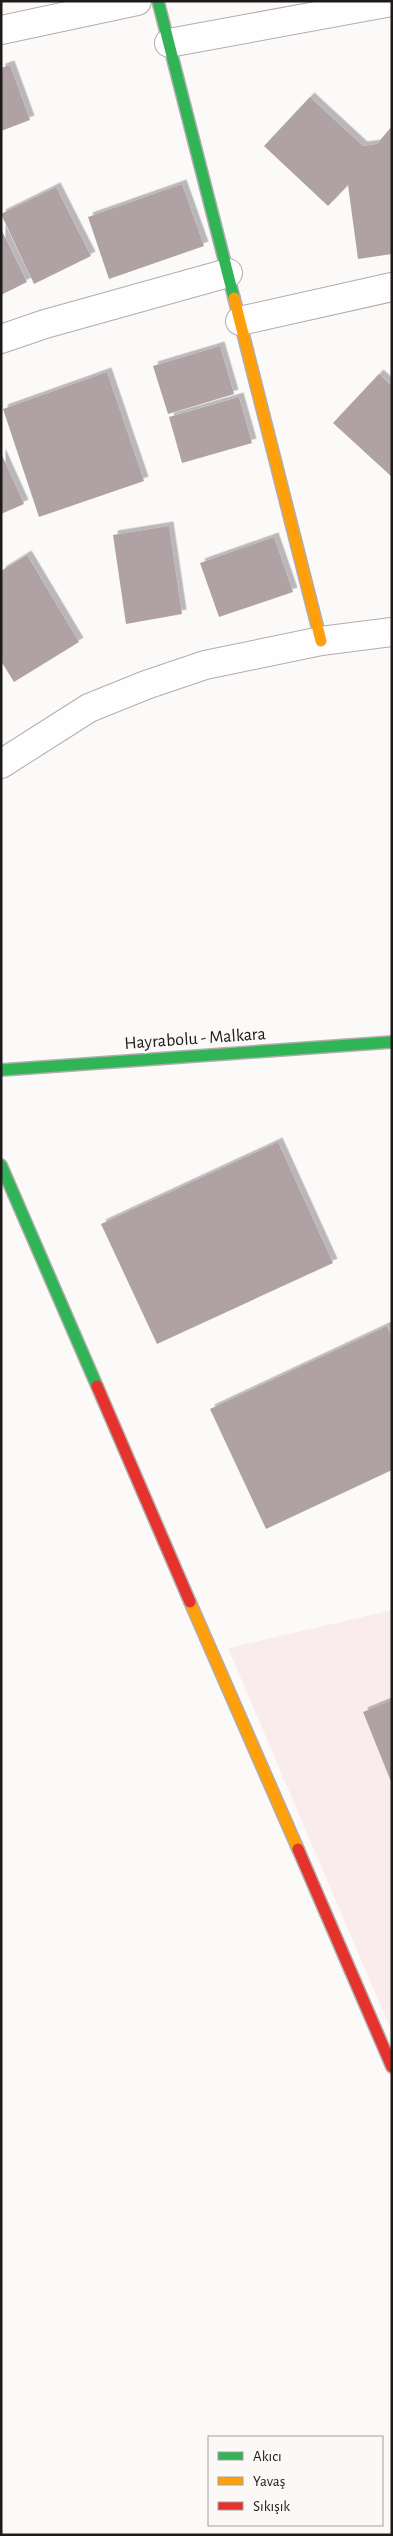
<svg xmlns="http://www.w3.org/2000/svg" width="393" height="2536" font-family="'Alegreya Sans',sans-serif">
  <defs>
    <filter id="shadow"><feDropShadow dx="4.5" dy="-4.5" stdDeviation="0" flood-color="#0004"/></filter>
  </defs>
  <rect width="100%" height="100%" fill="#fcf9f9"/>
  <path fill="#faecec" d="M392,1610V2032L228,1648Z"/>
  <path fill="#b0a2a4" filter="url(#shadow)" d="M10,65L30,120L1,131V68Z
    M310,97L363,146L377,144L392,126V254L358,259L348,185L328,206L264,146Z
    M182,184L204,246L109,279L88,217Z
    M56,187L91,256L34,284L1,214Z
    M1,229L27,282L1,295Z
    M220,346L234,394L168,414L153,366Z
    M107,372L144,481L39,517L3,409Z
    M379,374L392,386V477L333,423Z
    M239,397L252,443L182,463L169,417Z
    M1,453L24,504L1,514Z
    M169,526L182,614L126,624L113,535Z
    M274,537L293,592L219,617L200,563Z
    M27,555L79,642L14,682L1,661V571Z
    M278,1142L333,1263L157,1344L101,1224Z
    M387,1326L392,1337V1470L266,1529L210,1409Z
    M392,1700V1784L363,1712Z"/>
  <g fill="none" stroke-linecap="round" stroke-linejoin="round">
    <defs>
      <path id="street" d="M1,30L137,1
        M169,43L392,2
        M240,321L392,287
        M1,339L45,324L228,273
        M1,764L89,708L146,685L205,665L321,641L392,632"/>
      <path id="fast" d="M158,1L234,298
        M1,1070L392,1042
        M1,1165L97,1386"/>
      <path id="slow" d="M234,298L321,641
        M190,1602L298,1849"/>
      <path id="jam" d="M97,1386L190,1602
        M298,1849L392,2067"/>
    </defs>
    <use href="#street" stroke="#b1adad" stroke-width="30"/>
    <use href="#fast" stroke="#b1adad" stroke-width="14"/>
    <use href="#slow" stroke="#b1adad" stroke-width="14"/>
    <use href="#jam" stroke="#b1adad" stroke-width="14"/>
    <use href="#street" stroke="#fffefe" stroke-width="28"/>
    <use href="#fast" stroke="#30b455" stroke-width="11"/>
    <use href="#slow" stroke="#ff9f0a" stroke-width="11"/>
    <use href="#jam" stroke="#e5322d" stroke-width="11"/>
  </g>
  <g text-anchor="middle" stroke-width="5" stroke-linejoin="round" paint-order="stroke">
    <g font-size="18" fill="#1e1a1a" stroke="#fdf8f8">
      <text transform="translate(195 1038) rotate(-4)" y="6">Hayrabolu - Malkara</text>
    </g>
  </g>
  <rect width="393" height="2536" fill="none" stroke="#1e1a1a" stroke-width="5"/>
  <rect x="208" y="2436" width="175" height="90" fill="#fdf8f8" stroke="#a49f9f"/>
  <rect x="218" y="2452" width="25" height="8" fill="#30b455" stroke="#a49f9f"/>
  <text x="253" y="2461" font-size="15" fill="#1e1a1a">Akıcı</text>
  <rect x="218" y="2477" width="25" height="8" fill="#ff9f0a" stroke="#a49f9f"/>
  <text x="253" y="2486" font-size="15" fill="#1e1a1a">Yavaş</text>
  <rect x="218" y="2502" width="25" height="8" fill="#e5322d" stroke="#a49f9f"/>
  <text x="253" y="2511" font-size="15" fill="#1e1a1a">Sıkışık</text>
</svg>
